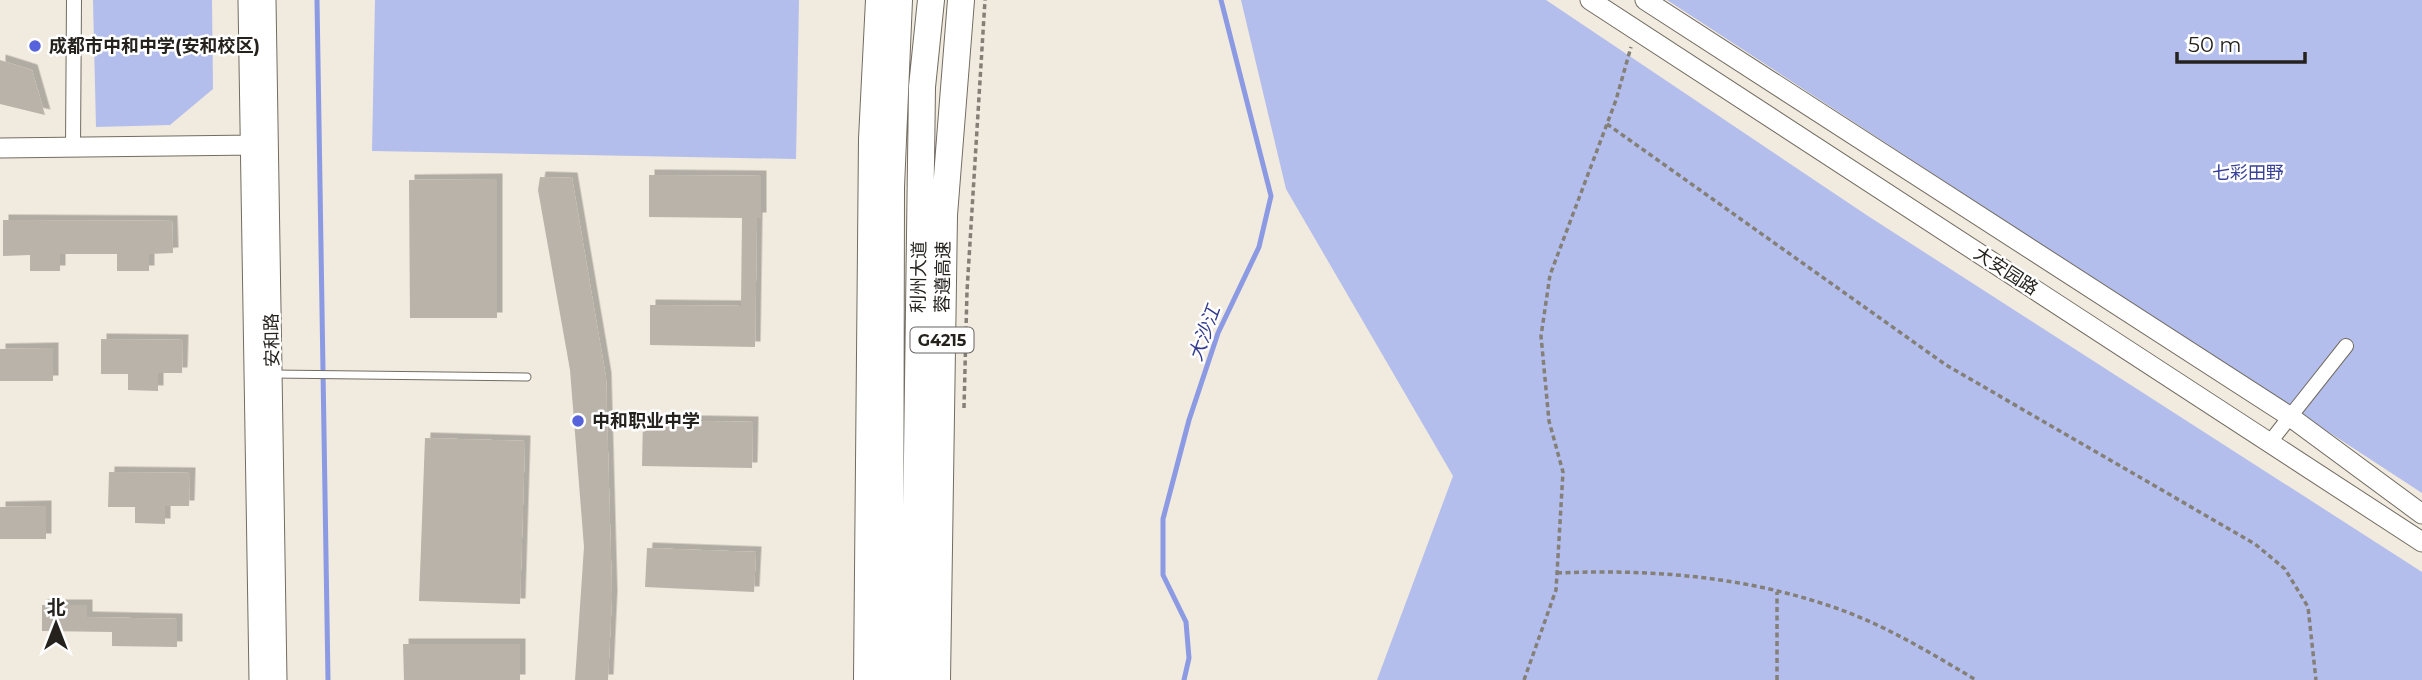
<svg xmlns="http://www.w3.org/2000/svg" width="2422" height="680" font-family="Montserrat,'Noto Sans SC',sans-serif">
  <defs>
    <filter id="shadow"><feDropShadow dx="5.5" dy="-5.5" stdDeviation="0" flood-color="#0004"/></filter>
  </defs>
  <rect width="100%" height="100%" fill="#f1eade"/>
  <path fill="#b3beec" d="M93,0H212L213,89L170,125L96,127Z
    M375,0H799L796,159L372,151Z
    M1241,0H1546L1868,216L2422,572V680H1377L1453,476L1286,189Z
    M1667,0H2422V493Z"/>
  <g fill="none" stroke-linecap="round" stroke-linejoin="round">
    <path stroke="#8b9ae3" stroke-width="5" d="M317,0L328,680
      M1184,680L1189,658L1186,622L1163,575V519L1189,420L1218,333L1259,247L1271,196L1221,0"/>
  </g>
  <path fill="#bab3a9" filter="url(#shadow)" d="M0,60L32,70L45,115L0,104Z
    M649,175L761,176V218H757L755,347L650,345V305L741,306L742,218L649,217Z
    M540,177L572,178L606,378L612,596L608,680H575L584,547L570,370L538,190Z
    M497,179V318H410L409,180Z
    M3,220L172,221L173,253L149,254V271H117V254H60V271H30V255L3,256Z
    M101,339L183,340L182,373H158V391L128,390V374H101Z
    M53,348V381H0V349Z
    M643,420L753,422L752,468L642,466Z
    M425,438L525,441L520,604L419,601Z
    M109,472L190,473L189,506H165V524L135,523V507H108Z
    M46,506V539H0V507Z
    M647,548L756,552L754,592L645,587Z
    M42,605H87V617L177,619V647L112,646V632L42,631Z
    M403,644H520V680H404Z"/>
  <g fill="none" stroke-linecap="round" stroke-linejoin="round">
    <defs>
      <path id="lane" d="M273,374L527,377"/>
      <path id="street" d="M73,147L74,0
        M2270,442L2346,346"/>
      <path id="secondary" d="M248,0L259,680
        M266,0L277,680
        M1590,0L2422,542
        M1645,0L2289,416L2422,514
        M0,148L261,145"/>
      <path id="highway" d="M867,680L872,139L879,0
        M890,680L891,187L899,0
        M914,680L922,87L931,0
        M937,680L944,215L961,0"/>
    </defs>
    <use href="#lane" stroke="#726c62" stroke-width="9"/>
    <use href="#street" stroke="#726c62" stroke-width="16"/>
    <use href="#secondary" stroke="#726c62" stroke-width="21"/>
    <use href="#highway" stroke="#726c62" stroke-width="28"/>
    <path stroke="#848078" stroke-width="3.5" stroke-dasharray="5 3.5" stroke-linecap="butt" d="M1607,124L1946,365L2255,544L2285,569L2308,607L2316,680
      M964,408L967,291L985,0
      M1557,573C1649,569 1740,576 1827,605C1880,622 1929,652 1976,680
      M1524,680L1556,590L1563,472L1549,421L1541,336L1550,275L1616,100L1631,47
      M1777,680V592"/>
    <use href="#lane" stroke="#fff" stroke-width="7"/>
    <use href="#street" stroke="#fff" stroke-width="14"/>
    <use href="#secondary" stroke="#fff" stroke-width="19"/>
    <use href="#highway" stroke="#fff" stroke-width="26"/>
  </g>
  <g fill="#5763da" stroke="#fff" stroke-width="2.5">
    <circle cx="35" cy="46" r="7"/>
    <circle cx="578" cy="421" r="7"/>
  </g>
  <g text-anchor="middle" stroke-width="5" stroke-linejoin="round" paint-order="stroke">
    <rect fill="#fff" stroke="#666462" stroke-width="2" x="910.5" y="327.5" width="63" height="25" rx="5"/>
    <g font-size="16" font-weight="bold" fill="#25221e">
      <text x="942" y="346">G4215</text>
    </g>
    <g font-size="18" font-weight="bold" fill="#25221e" stroke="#fff" text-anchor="start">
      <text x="49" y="52">成都市中和中学(安和校区)</text>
      <text x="592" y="427">中和职业中学</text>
    </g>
    <g font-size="18" fill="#394298" stroke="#fff">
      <text x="2248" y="179">七彩田野</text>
    </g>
    <g font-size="18" fill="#25221e" stroke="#fff">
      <text transform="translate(2006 271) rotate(33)" y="6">大安园路</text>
      <text transform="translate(919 277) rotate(-89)" y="6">利州大道</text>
      <text transform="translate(943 277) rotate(-89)" y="6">蓉遵高速</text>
      <text transform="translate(272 340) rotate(-91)" y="6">安和路</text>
    </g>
    <g font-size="19" font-style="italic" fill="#333b90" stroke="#fff">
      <text transform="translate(1204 333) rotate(-70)" y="7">大沙江</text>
    </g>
  </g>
  <g transform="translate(56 624)" stroke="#ffffff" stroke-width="5" paint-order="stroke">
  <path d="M0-5L12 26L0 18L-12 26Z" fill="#25221e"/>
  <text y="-10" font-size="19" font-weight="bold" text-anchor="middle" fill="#25221e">北</text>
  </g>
  <path d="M2177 52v10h128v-10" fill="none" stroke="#25221e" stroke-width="3.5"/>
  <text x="2188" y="52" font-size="21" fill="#25221e" stroke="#ffffff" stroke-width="5" paint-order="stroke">50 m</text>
</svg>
